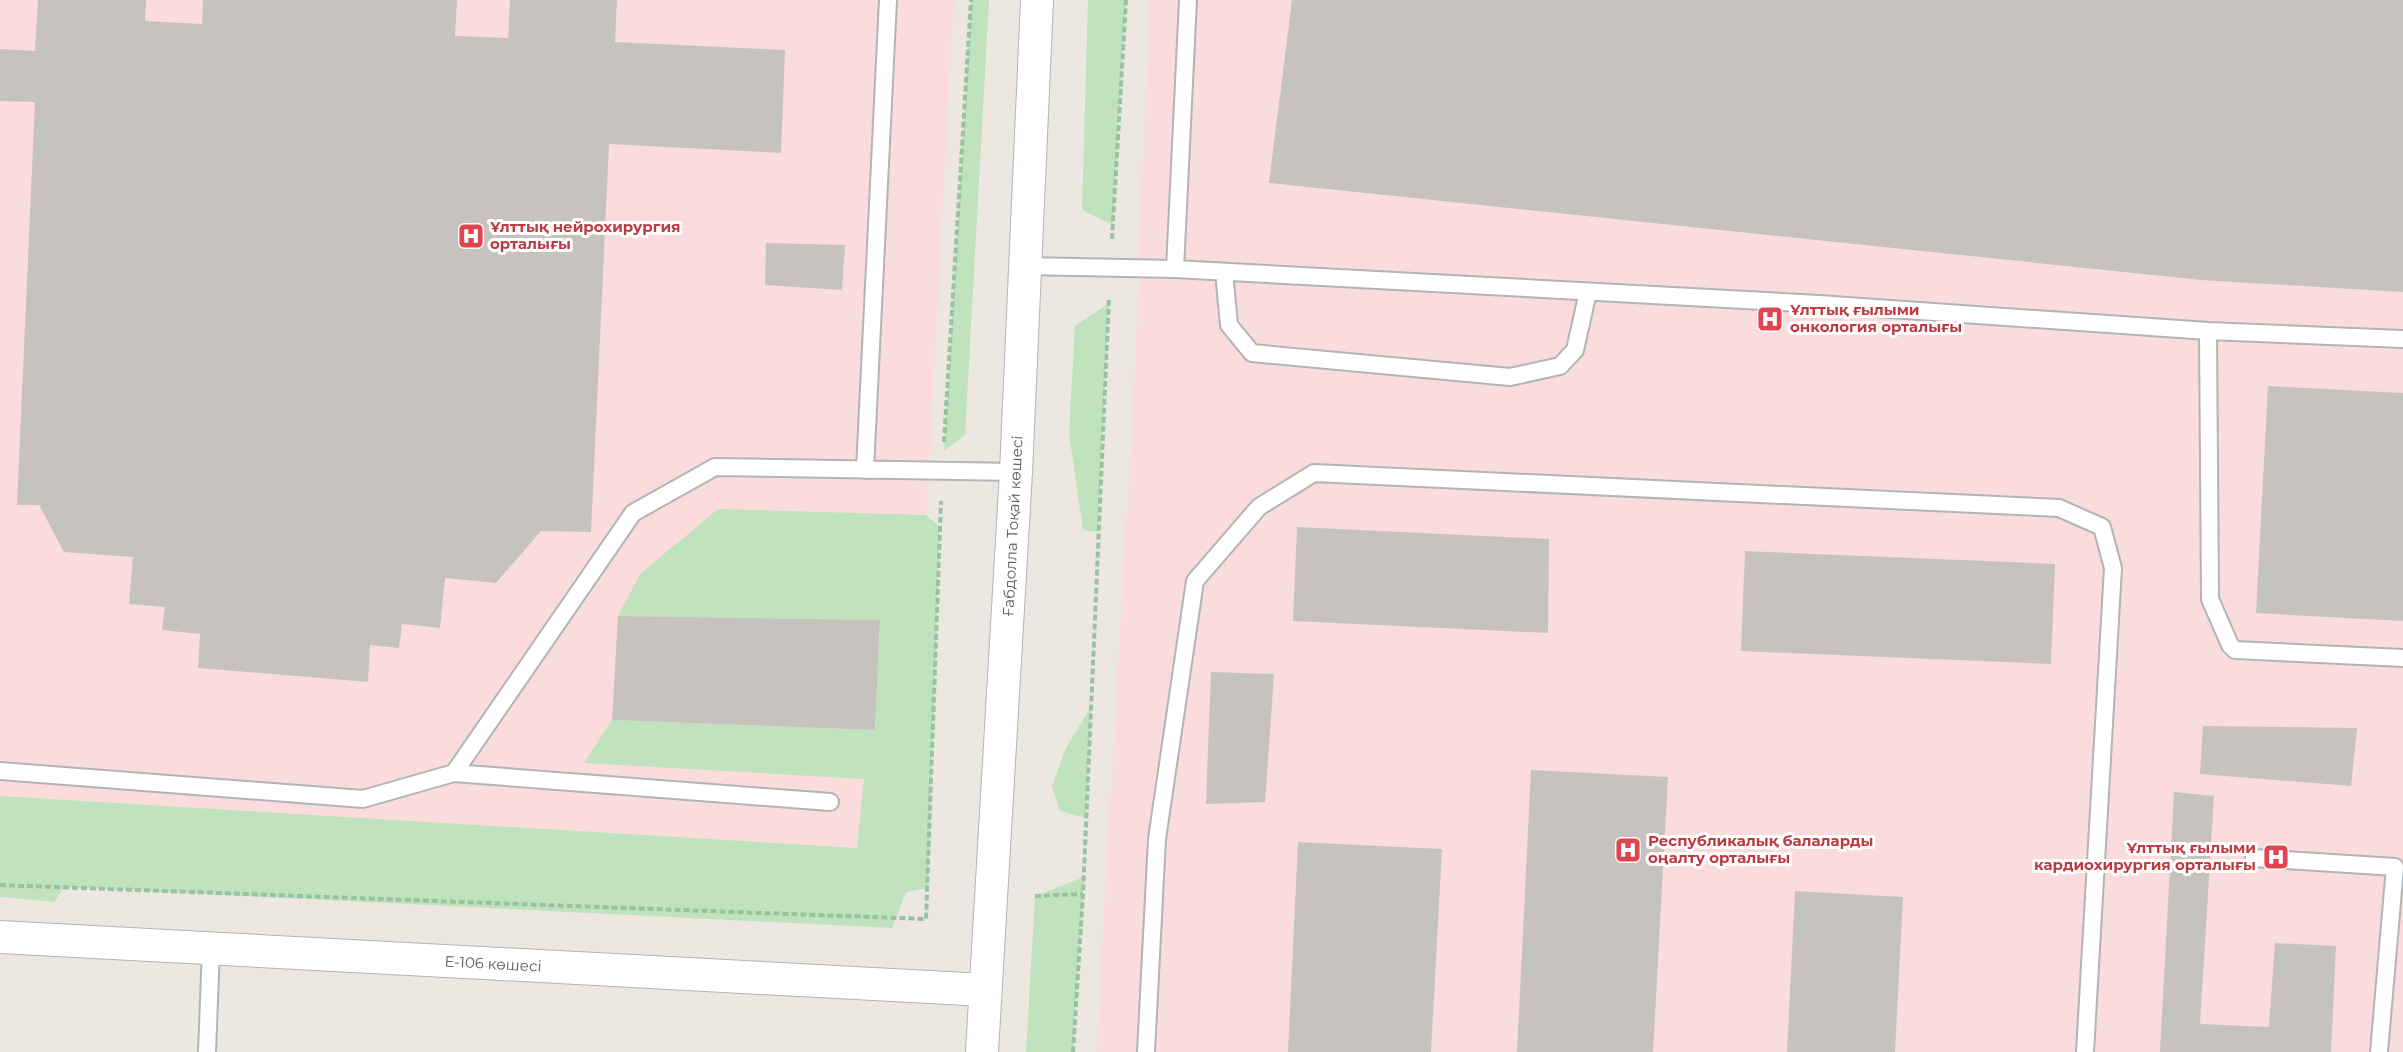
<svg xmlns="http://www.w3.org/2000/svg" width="2403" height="1052" font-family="Montserrat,sans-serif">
  <rect width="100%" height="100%" fill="#ece8e1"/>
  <path fill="#fadcdc" d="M0,0H954L906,892L0,843Z
    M1149,0H2403V1052H1096L1135,368Z"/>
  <path fill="#c0e3bd" d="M971,0H989L965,435L944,451Z
    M1088,0H1126L1113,225L1082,210Z
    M1109,303L1098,532L1083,530L1069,434L1075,326Z
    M718,509L926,515L940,527L928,888L906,892L892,928L64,887L54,902L0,897V796L857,848L864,779L584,763L612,720L875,730L880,620L618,616L640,574Z
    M1091,707L1086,818L1060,811L1052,786L1066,748Z
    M1084,877L1073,1052H1026L1035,896Z"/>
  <path fill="#c6c3be" d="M38,0H146L145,21L202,24L203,0H457L455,36L508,38L510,0H617L615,42L785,50L781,153L609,144L591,532L541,531L496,583L445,578L440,628L402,624L399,648L370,645L368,682L198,668L200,634L162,630L165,607L129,604L133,557L64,552L39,505H17L35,102L0,101V49L35,51Z
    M1292,0H2403V292L2201,280L1269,183Z
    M766,243L845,245L842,290L765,285Z
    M2268,386L2403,393V621L2256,613Z
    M1297,527L1549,539L1548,633L1293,621Z
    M1745,551L2055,564L2051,664L1741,651Z
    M618,616L880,620L875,730L612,720Z
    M1211,672L1274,674L1265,802L1206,804Z
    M2203,726L2357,728L2351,786L2200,774Z
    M1531,770L1668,777L1653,1052H1517Z
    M2174,792L2214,796L2200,1024L2269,1027L2275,943L2336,946L2331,1052H2160Z
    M1298,842L1442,849L1431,1052H1288Z
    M1795,891L1903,897L1895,1052H1787Z"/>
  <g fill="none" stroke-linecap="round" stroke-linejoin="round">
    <defs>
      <path id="lane" d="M1025,266L1175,269L1819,304L2208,331L2403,339
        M1175,269L1188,0
        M1224,272L1229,325L1252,353L1510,377L1560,366L1575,350L1588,292
        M2208,331L2210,599L2230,645L2235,650L2403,658
        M865,470L888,0
        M0,771L363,799L454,773
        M830,802L454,773L633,513L715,467L1016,472
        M2254,858L2395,867L2379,1052
        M207,1052L211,949
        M1146,1052L1157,839L1195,581L1259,507L1314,473L2059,508L2102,527L2113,568L2085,1052"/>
      <path id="street" d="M0,937L985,990
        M982,1052L1016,472L1037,0"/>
    </defs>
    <use href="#lane" stroke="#b1b4b8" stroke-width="20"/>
    <use href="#street" stroke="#b1b4b8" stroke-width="34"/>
    <path stroke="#97c3a0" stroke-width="4" stroke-dasharray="6 3" stroke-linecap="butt" d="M1112,239L1126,0
      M944,442L971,0
      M0,885L926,919L941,501
      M1035,896L1083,894
      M1073,1052L1083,894L1109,297"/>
    <use href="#lane" stroke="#fff" stroke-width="16"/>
    <use href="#street" stroke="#fff" stroke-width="32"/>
  </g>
  <defs>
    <symbol id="hospital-square" viewBox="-11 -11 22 22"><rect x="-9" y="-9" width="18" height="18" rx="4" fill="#e0444e" stroke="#fff"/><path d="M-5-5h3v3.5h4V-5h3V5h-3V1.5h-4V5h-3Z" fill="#fff"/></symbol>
  </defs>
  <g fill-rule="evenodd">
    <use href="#hospital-square" x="456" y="221" width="30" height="30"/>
    <use href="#hospital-square" x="1755" y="304" width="30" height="30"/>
    <use href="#hospital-square" x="1613" y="835" width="30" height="30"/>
    <use href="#hospital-square" x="2261" y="842" width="30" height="30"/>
  </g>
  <g text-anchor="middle" stroke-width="6" stroke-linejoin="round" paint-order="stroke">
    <g font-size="15" font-weight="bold" fill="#be3a42" stroke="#fff" text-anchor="start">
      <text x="490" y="232">Ұлттық нейрохирургия<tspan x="490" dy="17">орталығы</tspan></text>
      <text x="1790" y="315">Ұлттық ғылыми<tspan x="1790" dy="17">онкология орталығы</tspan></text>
      <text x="1648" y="846">Республикалық балаларды<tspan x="1648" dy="17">оңалту орталығы</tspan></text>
      <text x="2256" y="853" text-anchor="end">Ұлттық ғылыми<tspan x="2256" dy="17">кардиохирургия орталығы</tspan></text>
    </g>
    <g font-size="15" fill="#595d61" stroke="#fff">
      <text transform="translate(1013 526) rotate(-87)" y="5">Ғабдолла Тоқай көшесі</text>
      <text transform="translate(493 964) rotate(3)" y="5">Е-106 көшесі</text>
    </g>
  </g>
</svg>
